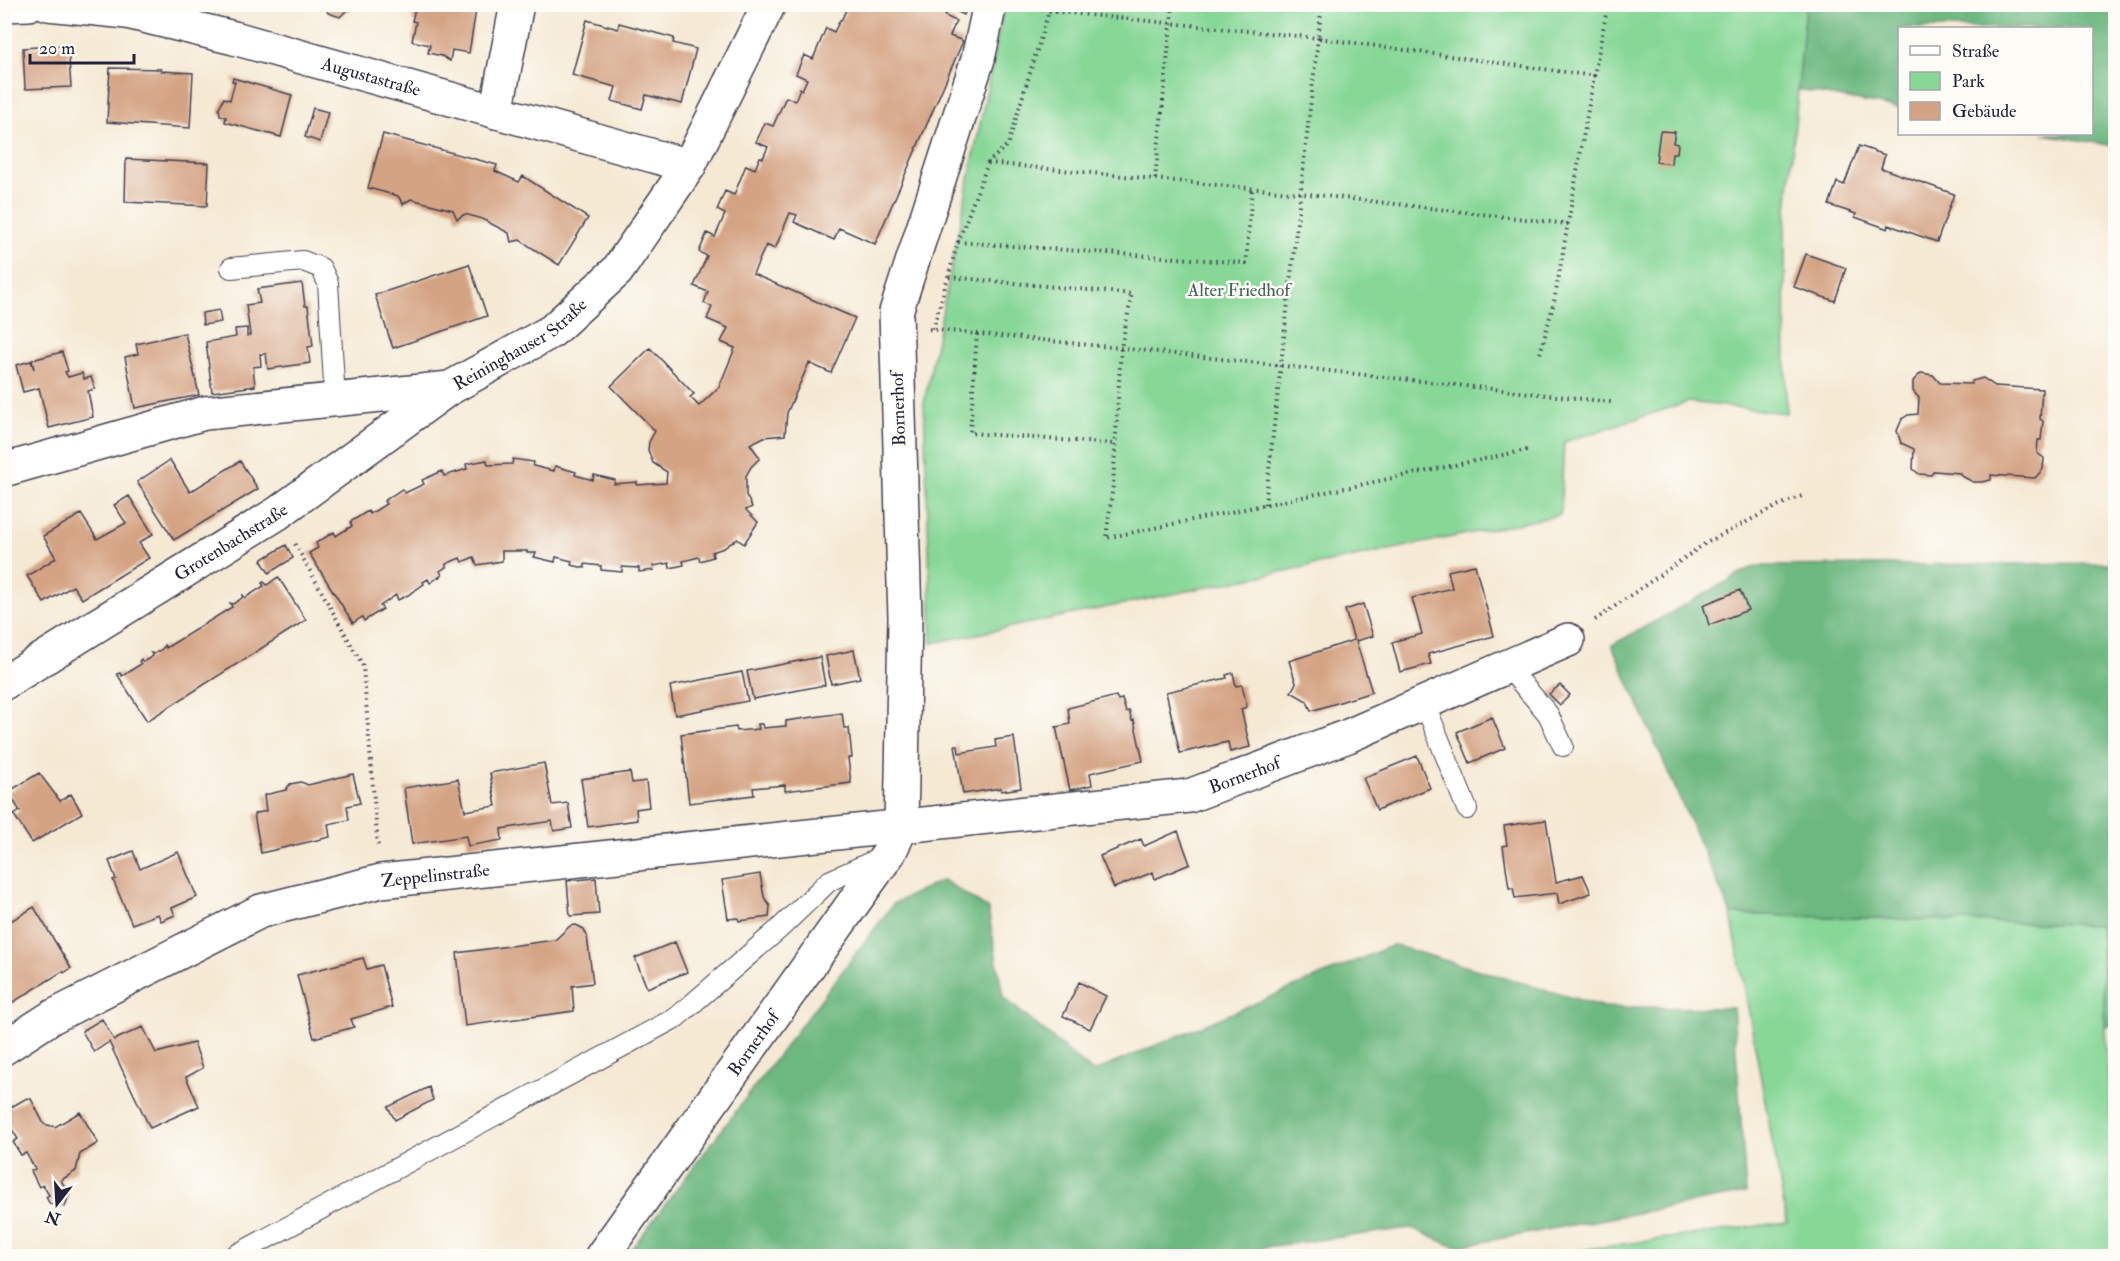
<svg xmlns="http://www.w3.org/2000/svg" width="2120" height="1261" font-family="'IM FELL Double Pica',serif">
  <rect width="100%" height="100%" fill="#fdfcf7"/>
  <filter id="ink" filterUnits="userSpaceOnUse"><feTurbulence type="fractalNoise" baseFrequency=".0167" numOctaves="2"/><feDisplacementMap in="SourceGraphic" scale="12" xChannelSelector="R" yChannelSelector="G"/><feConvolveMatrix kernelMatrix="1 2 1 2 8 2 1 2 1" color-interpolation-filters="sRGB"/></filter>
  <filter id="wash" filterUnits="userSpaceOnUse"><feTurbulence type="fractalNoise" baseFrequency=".008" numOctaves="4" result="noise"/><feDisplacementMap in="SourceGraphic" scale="24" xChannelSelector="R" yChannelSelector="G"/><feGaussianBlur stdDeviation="1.35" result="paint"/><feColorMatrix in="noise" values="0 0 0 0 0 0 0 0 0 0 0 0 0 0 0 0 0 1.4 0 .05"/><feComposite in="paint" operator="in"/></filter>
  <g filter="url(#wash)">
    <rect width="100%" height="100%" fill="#f5e9d4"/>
    <path fill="#87d797" stroke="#547c69" stroke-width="1.5" d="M1004,5H1806L1785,232L1786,413L1688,402L1564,442L1560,515L932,643L924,403Z
      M1731,914L2100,925L2107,1069L2115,1161V1256H1535L1787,1222Z"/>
    <path fill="#6db880" stroke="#486d5e" stroke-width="1.5" d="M1806,5H2115V146L2043,134H2092V28H1900L1899,108L1798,90Z
      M2115,563V1024L2105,1026L2100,925L1731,914L1612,645L1755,566Z
      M943,880L988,909L1003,997L1093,1072L1393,945L1604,1007L1733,1008L1746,1193L1455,1247L1411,1228L1265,1247L1249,1256H626L894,903Z"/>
    <g id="blocks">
      <path fill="#d4a383" d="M324,4H352L350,10H347L340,17L328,13Z
        M416,4H477L469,53L452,50L450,61L442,56L428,53L430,45L412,41L416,22L412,21Z
        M833,4H968L964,15L949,8L945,16L956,21L950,36L963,41L875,244L839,228L834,240L794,222L797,215L790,213L775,249L766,245L753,274L855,318L831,373L809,363L787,413L785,435L764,437L750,444L760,458L751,467L746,476V495L752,507L746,510L758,522L744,544L737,539L724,548L712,552L713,557L700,561L699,557L683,561L684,565L670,568L669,563L653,566L654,570L639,572V568L622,567V572L601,570V566L585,564V568L571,565L572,561L556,557L555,562L534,557L536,553H527V551H502V561L477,565L474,557L462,562L460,558L446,564V567L440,571L442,575L430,583L428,579L423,582L424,584L408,595L398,600L396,595L380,606L383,609L364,621L362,617L353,623L309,553L318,548L316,543L334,532L336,536L352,526L350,522L368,511L370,514L386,504L384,501L402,489L405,493L424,484L422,480L442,471L444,476L467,469L466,464L487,460L488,465L512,464L513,459L534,462L533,466L554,471L555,466L576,472L575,475L593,480L594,475L615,480L614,484L637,482V485L666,483L667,472L653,463L648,450L649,442L655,431L611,386L650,348L694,394L690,397L699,406L719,387L735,348L721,342L728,328L707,319L712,307L704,303L708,292L694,286L707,256L699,252L707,233L715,237L725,214L717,210L725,191L734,195L746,165L755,169L760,157L763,158L768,147L756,142L765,123L773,126L786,97L795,101L800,88L802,90L807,79L796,74L804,55L813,59L826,28L834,32L840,20L841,21L846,10Z
        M587,20L618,29L619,23L674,38L673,43L696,49L682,104L646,95L642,109L612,101L616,87L572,75Z
        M68,45L71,87L25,89L23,48Z
        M110,68L161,69V71L193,73L190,128L107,122Z
        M233,78L292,95L281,137L225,122L226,117L220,115L219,108L224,98L230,100L235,82L232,81Z
        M313,108L328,112L320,142L305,137Z
        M1660,131L1675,132L1673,143L1678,144L1677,153H1672L1671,164L1656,162Z
        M383,134L497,165L495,171L519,182L523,176L588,218L559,265L520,240L511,242L509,233L482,219L465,214L457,219L453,210L411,199L403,204L398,196L368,188Z
        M1859,146L1885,155L1881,168L1954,194L1937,242L1889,225L1888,229L1855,217L1856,214L1829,205L1837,182L1844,185Z
        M126,159L209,163L207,206L125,202Z
        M1806,254L1846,268L1835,301L1794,287Z
        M469,264L487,316L393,348L375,295Z
        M302,283L305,306H308L313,346L308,347L310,363L268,369L266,354H260L261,366L253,367L255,386L212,392L206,342L236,337L235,329L247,328V336L250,335L246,305L260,303L257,289Z
        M219,310L221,322L203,325L202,313Z
        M185,333L199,395L135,408L125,357L138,354L136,344Z
        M62,352L68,371L65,372L68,377L82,373L84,379L91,377L95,389L88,391L93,417L49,428L39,388L23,392L16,365L31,361L34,369L32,360Z
        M1921,373L1933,375L1940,383L1971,384L1972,381L1983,378L1995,386L2042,389L2040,419L2043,421L2041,440H2038L2037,453L2044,458L2043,469L2035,478L1991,475V480L1981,482H1973L1960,475V473L1934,471L1931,475L1919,474L1913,469L1914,449L1901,443L1897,431L1902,419L1908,415L1918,414L1919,398L1913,391V381Z
        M170,460L190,492L240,461L258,489L174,540L137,482Z
        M129,496L153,534L139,543L149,558L82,599L73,586L44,603L27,576L56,558L43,536L81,514L97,539L126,523L114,505Z
        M286,545L293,558L269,573L261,560Z
        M1475,565L1494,636L1428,654L1431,664L1400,672L1392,642L1422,634L1412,598L1452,588L1448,571Z
        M278,577L306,620L147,721L117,674L120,673L122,676L141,664L139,661L141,659L143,662L153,656L151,653L154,654L163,648L164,645L166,648L232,607L230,603L233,604L242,598L243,595L245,598L264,586L262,583L264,582L267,585Z
        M1740,590L1748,610L1709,625L1703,605Z
        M1363,604L1373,636L1356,641L1372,692L1311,711L1307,701L1291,692L1296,683L1289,661L1354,640L1345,610Z
        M854,650L860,678L831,684L826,656Z
        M820,657L825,685L753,699L747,671Z
        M742,672L748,701L675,715L670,686Z
        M1233,673L1236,686L1242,685L1247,707L1241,709L1250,747L1230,752L1228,742L1180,753L1166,692L1227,678L1226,675Z
        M1560,685L1570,695L1560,705L1549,694Z
        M1116,696L1118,700L1122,699L1126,712L1129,711L1132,721L1134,720L1143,761L1090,773L1092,785L1070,790L1056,727L1070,724L1068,708Z
        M842,713L844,728H849L852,758H848L851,783L785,791V785L753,788L754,795L689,803L681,734L736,727L737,731L759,729L758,724H762L763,728L786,726V721Z
        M1492,717L1505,748L1470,763L1457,732Z
        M1014,737L1021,788L1001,791V788L963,794L955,745H958L959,753L996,747L995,740Z
        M1417,756L1430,788L1377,810L1363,778Z
        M544,763L552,805L568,803L572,828L554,831L552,821L501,829L502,840L468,846L466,836L412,844L404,788L458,779L465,811L496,806L490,773Z
        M630,772L632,783L646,781L649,807L636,809L637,820L588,827L581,779Z
        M39,773L60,801L71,794L82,813L32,843L14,815L20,811L8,792Z
        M353,774L360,803L347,806L349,820L328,824L330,837L261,853L254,814L266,811L264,795L286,790L290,784L301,782L308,785Z
        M1546,820L1556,882L1583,875L1591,893L1559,904L1557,893L1515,898L1513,888H1509L1503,846L1507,845L1504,826Z
        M1178,831L1190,864L1155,879L1153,872L1114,888L1100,856L1141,839L1144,846Z
        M133,851L140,869L178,852L197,897L172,908L175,915L161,921L158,914L132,924L113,880L116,879L109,861Z
        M760,874L764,897L770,906L769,917L739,921L738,918L728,919L722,880Z
        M596,878L599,914L570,916L567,881Z
        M34,907L71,968L64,973L63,971L4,1008V925Z
        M576,925L584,929L587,936L593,983L572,986L574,1011L465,1026L457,953L555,940L570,926Z
        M675,942L687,972L647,988L635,958Z
        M363,958L367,969L381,965L392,1007L351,1019L354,1027L314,1038L297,975Z
        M1079,982L1106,996L1090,1029L1063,1016Z
        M102,1019L114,1040L143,1027L156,1053L194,1043L203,1068L186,1077L199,1106L150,1128L109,1042L94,1052L82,1031Z
        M429,1087L433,1100L395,1120L388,1107Z
        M27,1098L31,1099L44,1124L55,1127L80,1112L98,1143L80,1154L76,1171L61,1180L69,1194L65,1207L50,1204L46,1197L49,1195L43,1185L39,1187L31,1171L35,1169L26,1153L21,1155L13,1142L18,1139L4,1117V1111Z"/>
    </g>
  </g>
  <g filter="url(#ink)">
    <use href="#blocks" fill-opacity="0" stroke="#424052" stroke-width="1.5"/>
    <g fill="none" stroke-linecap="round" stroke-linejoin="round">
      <defs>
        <path id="lane" d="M231,268L303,261L321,268L328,283L335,400
          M1507,666L1548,714L1563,746
          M1424,702L1467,809
          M234,1256L677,1017L779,929L829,881L882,857"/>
        <g id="street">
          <path id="s1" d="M48,4L127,12L234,38L689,166"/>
          <path d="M4,5L29,4"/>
          <path d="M496,112L517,4"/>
          <path id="s2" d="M4,470L205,413L450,388L552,331L617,271L689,166L769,4"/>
          <path id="s3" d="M4,683L278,513L448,389"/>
          <path id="s4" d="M4,1048L52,1017L261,911L381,881L1189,796L1348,736L1568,640"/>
          <path id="s5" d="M602,1256L889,853L901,828L905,618L896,312L978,59L990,4"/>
        </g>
      </defs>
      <use href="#lane" stroke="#424052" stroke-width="22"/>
      <use href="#street" stroke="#424052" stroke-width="36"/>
      <path stroke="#424052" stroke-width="4" stroke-dasharray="1.5 4.5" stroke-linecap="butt" d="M1322,4L1318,38L1594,76L1554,302L1540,354
        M1049,11L1318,38L1265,505
        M1594,76L1608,4
        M988,163L1300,193L1568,224
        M1155,179L1173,4
        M958,242L1246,263L1252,189
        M949,277L1132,294L1121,348L1113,485L1106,538L1527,450
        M929,329L1121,348L1611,402
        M933,329L958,242L988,163L1008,144L1049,11V4
        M977,334L970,433L1114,444
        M295,544L363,666L378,848
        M1595,620L1706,543L1777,506L1802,496"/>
      <use href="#lane" stroke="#fff" stroke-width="20"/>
      <use href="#street" stroke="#fff" stroke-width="33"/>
    </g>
  </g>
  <g text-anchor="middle" stroke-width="5" stroke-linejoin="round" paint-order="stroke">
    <g font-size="18" fill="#22223b" stroke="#fdfcf7">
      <text dy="6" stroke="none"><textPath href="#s1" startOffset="332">Augustastraße</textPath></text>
      <text dy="6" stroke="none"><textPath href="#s2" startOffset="538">Reininghauser Straße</textPath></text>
      <text transform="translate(898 409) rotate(-92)" y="6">Bornerhof</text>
      <text dy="6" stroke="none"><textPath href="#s3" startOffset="267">Grotenbachstraße</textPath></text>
      <text dy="6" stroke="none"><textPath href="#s4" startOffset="1287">Bornerhof</textPath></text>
      <text dy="6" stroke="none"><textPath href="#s4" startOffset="470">Zeppelinstraße</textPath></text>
      <text dy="6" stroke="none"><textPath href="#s5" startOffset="261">Bornerhof</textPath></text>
    </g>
    <g font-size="18" fill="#45615b" stroke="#fdfcf7">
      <text x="1239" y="296">Alter Friedhof</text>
    </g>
  </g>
  <rect width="2120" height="1261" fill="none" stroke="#fdfcf7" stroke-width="24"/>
  <rect x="1898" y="27" width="195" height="108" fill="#fdfcf7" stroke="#a5a5ac" stroke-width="1.5"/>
  <rect x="1910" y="46" width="30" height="9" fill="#ffffff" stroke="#a5a5ac" stroke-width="1.5"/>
  <text x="1952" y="57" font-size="18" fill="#22223b">Straße</text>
  <rect x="1910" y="72" width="30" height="18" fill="#87d797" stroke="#a5a5ac" stroke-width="1.5"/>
  <text x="1952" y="87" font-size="18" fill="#22223b">Park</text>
  <rect x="1910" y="102" width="30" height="18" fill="#d4a383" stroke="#a5a5ac" stroke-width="1.5"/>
  <text x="1952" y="117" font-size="18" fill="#22223b">Gebäude</text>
  <g transform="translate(57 1204) rotate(197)" stroke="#fdfcf7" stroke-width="4.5" paint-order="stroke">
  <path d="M0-4.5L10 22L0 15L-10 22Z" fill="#22223b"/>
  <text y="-9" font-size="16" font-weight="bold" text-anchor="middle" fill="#22223b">N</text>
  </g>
  <path d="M30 54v9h104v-9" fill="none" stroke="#22223b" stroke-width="3"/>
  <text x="39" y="54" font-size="18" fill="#22223b" stroke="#fdfcf7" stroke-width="4.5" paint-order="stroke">20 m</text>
</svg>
